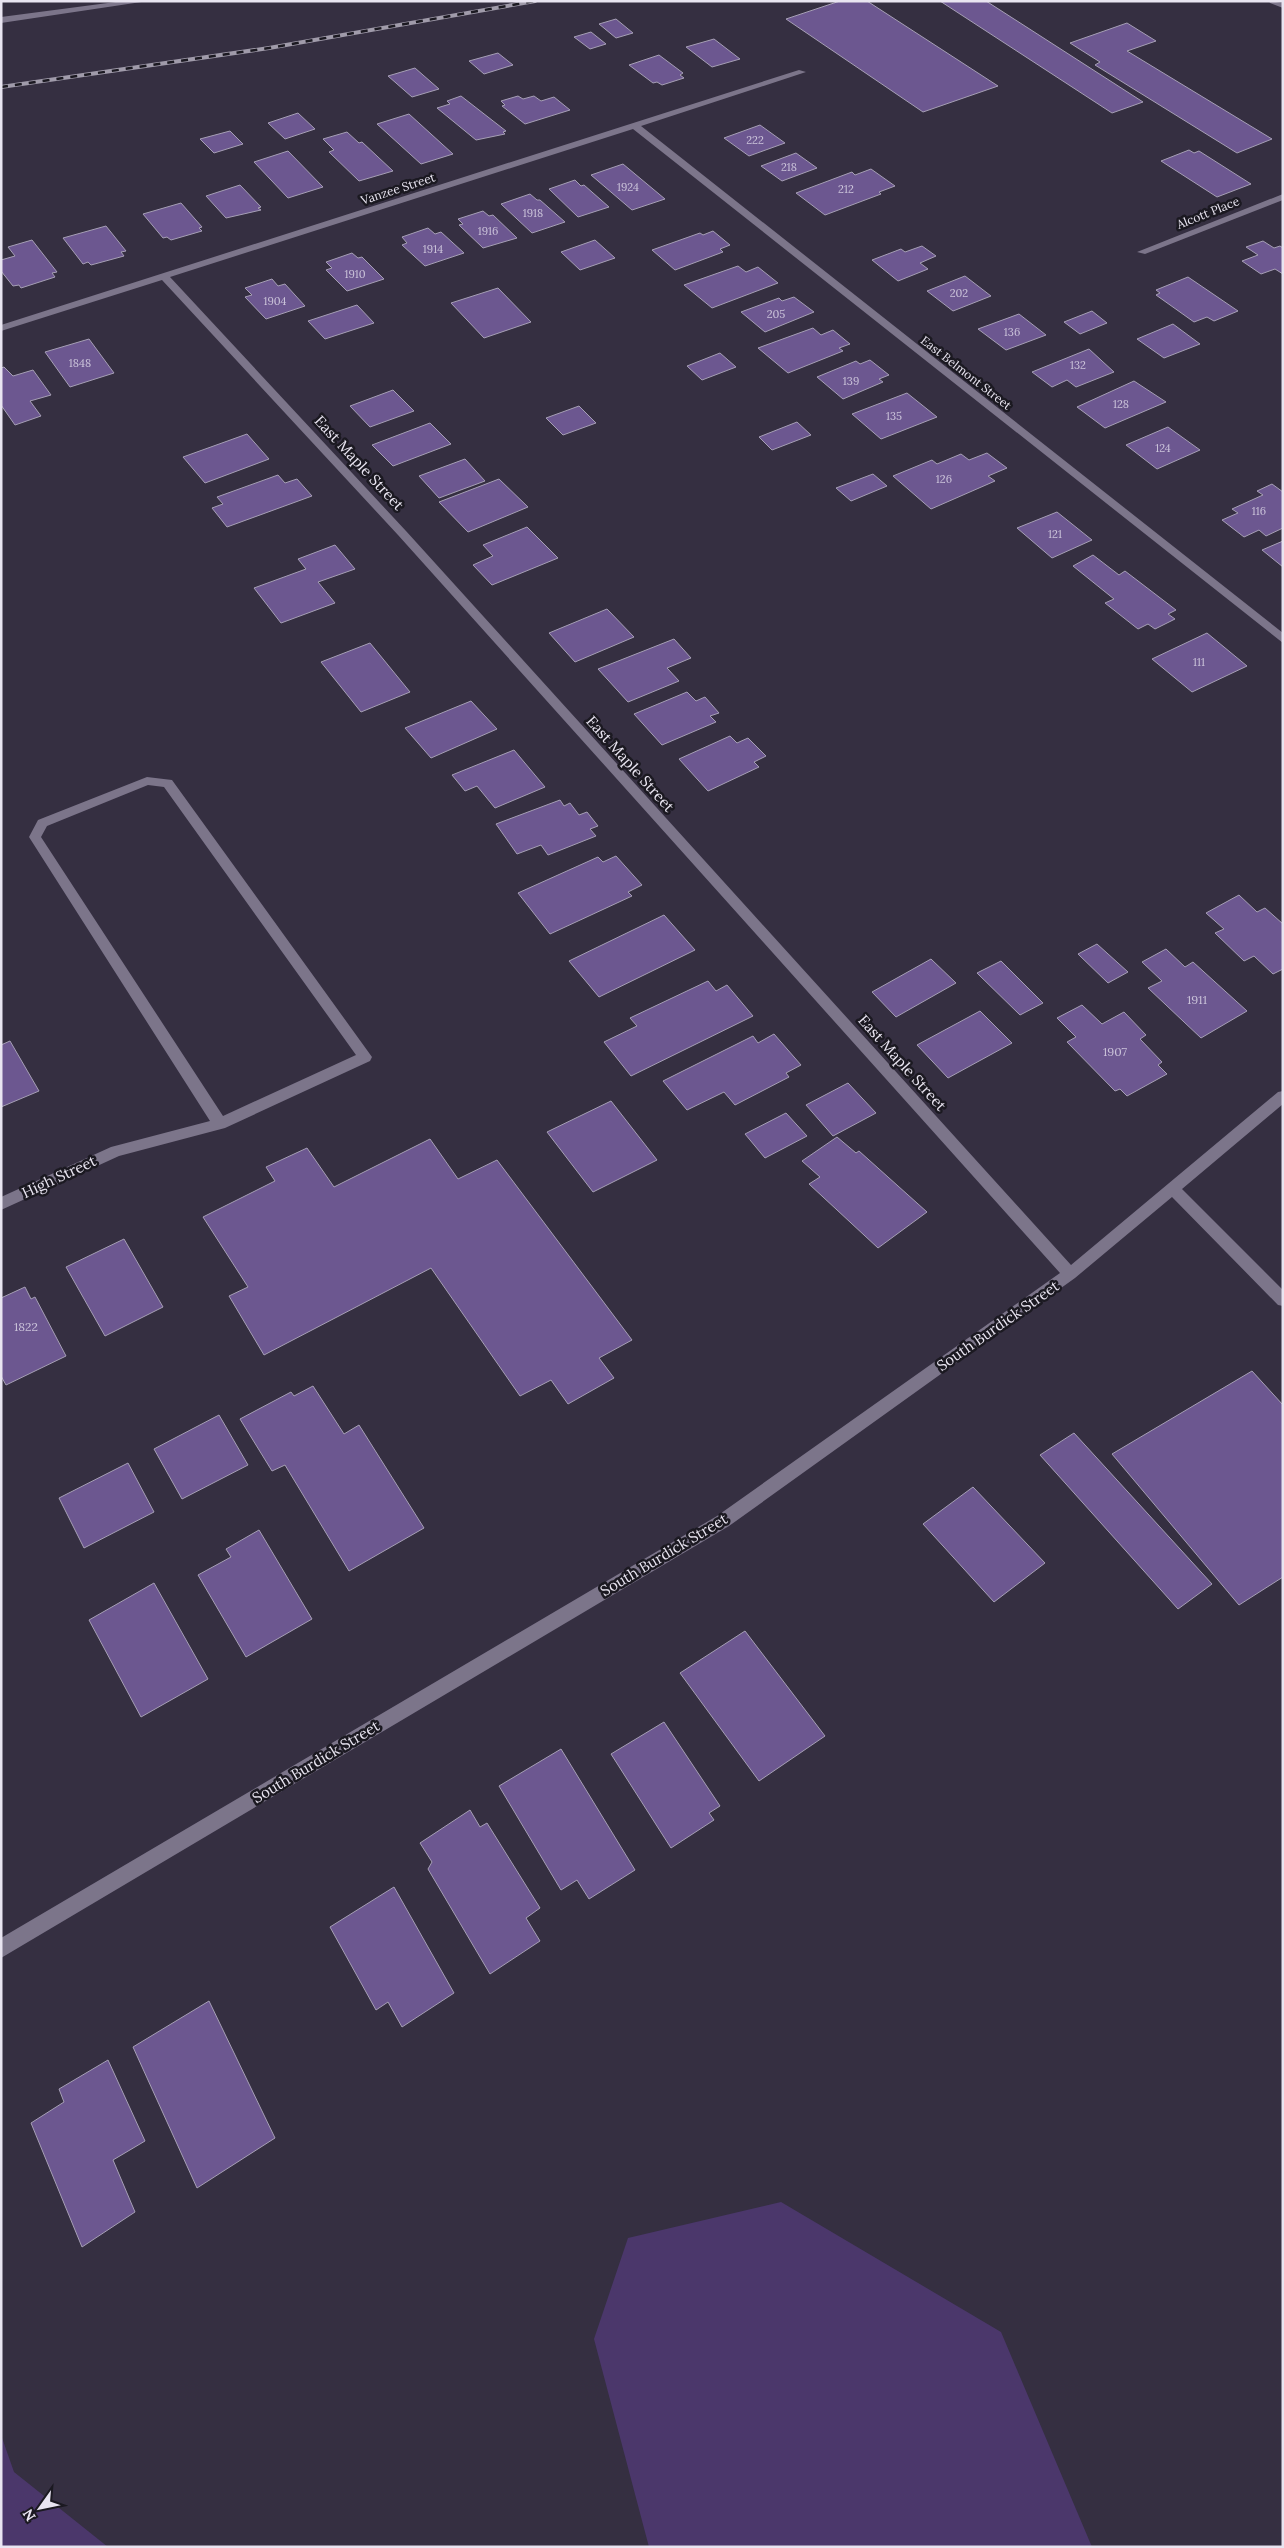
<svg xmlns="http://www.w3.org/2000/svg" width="1284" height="2548" font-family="Lora,serif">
  <rect width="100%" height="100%" fill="#352f41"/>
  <path fill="#4b376b" d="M781,2202L1001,2332L1092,2547H649L594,2339L628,2238Z
    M1,2435L14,2472L108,2547H1Z"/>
  <path fill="#6c5790" stroke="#a69fb5" d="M840,1H867L998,86L923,112L786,19Z
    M940,1H986L1143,102L1112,113Z
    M616,19L633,33L616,38L599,24Z
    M1127,23L1156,41L1127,51L1272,139L1237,153L1095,65L1100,62L1070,43Z
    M591,32L606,44L590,49L574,37Z
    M714,39L740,59L712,67L686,47Z
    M498,53L513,65L484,74L469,61Z
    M659,55L683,73L680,75L684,78L662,85L657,82L653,83L629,65Z
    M415,68L439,89L412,97L388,76Z
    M461,96L506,131L503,132L505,134L476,140L437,108L450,104L447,101Z
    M518,96L523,99L534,96L541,101L554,97L570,110L525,124L502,106L505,105L501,101Z
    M298,113L315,129L285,139L268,123Z
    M409,114L453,154L421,164L377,124Z
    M760,125L785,143L749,156L724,138Z
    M230,131L243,144L214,153L200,139Z
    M347,132L359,143L362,142L393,171L359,181L329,152L334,150L323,139Z
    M1189,150L1194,153L1199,151L1251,184L1217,197L1161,161Z
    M288,151L323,187L288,198L254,162Z
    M796,153L817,168L782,181L761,166Z
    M623,164L665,199L632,210L591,175Z
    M871,169L895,186L879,192L881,194L825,215L796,193L852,172L855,175Z
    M575,180L581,186L584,185L609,207L578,217L549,189Z
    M240,185L261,207L258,208L261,210L226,218L206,196Z
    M530,194L537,200H540L565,222L532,233L501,204Z
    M181,203L202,227L199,228L202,231L171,240L167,237L163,238L143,214Z
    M483,211L489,216L493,215L517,238L483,248L459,225L463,224L458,219Z
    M106,226L126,251L121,252L124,256L91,265L88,262L83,264L63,238Z
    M428,228L435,234L441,232L464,253L425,266L402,245L407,243L402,237Z
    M713,231L730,245L720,249L723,252L675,270L652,250L700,233L703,235Z
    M32,240L57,272L52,273L55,277L21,288L19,285L13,286L1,271V260L15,256L8,247Z
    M595,240L615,258L580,270L561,252Z
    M1263,241L1274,248L1280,246L1283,248V274L1275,269L1261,274L1242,261L1258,255L1246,247Z
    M922,246L936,256L920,263L928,269L898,281L872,260L901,249L905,252Z
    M352,253L358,258L362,257L384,279L347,291L326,270L332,268L326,262Z
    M738,266L746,272L758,267L778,283L712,308L684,285Z
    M965,276L991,296L953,311L927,291Z
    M1188,277L1238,311L1214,321L1207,317L1194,322L1156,295L1160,293L1156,290Z
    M272,279L278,286L285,284L305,306L266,319L245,297L252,295L245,288Z
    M498,288L531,322L484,338L451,303Z
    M794,297L814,312L765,332L741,312L779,298L782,301Z
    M357,305L374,323L325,339L308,321Z
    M1092,311L1107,323L1080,334L1064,322Z
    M1019,314L1046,335L1006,350L978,329Z
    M1173,324L1200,344L1164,358L1137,339Z
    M813,328L821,335L833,330L850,344L839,348L843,351L788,373L758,348Z
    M89,339L114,373L70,387L45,352Z
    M1089,349L1114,372L1076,387L1067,380L1052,387L1032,372Z
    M720,353L736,367L702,380L687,366Z
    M870,360L889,375L879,379L883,382L843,399L817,377L856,361L860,364Z
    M4,367L13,376L33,370L51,395L30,401L41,416L15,425L1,405V368Z
    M1134,381L1166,402L1105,428L1077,407Z
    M393,390L414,411L370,427L350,406Z
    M907,393L937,417L881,439L852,414Z
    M579,406L596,423L563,435L546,418Z
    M797,422L811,435L772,450L759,437Z
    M430,423L451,444L393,466L372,445Z
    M1168,427L1200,450L1157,469L1126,445Z
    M247,434L269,459L205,483L183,457Z
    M987,453L1007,468L988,476L995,481L931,509L893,476L932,460L937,464L961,454L969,460Z
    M465,459L485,481L439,498L419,476Z
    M873,474L887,486L851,501L836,488Z
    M278,475L285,483L297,479L312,496L227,527L212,508L223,504L217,497Z
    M499,479L528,507L468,532L439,502Z
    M1272,484L1283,492V528L1266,536L1259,530L1244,537L1222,520L1238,513L1232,509L1263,495L1257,491Z
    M1057,512L1092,540L1052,558L1017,528Z
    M527,527L558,558L492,585L473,565L493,556L483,545Z
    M1283,541V567L1262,550Z
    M335,545L355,569L318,582L335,603L281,623L254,588L306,569L298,559Z
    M1093,555L1119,575L1125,571L1176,610L1168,614L1175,619L1155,629L1148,624L1138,629L1105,603L1114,599L1073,566Z
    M607,609L634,637L575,662L549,633Z
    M1207,633L1247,666L1192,692L1152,659Z
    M674,639L691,658L667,668L679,681L628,702L598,669Z
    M370,643L410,692L361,712L321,662Z
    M687,692L696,701L705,697L719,713L710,716L716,722L662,745L634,714Z
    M471,701L497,729L431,758L405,728Z
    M730,736L737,743L748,738L766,756L754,762L759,767L708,791L679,759Z
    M514,750L545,787L495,808L477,786L465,791L452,775Z
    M560,800L564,806L570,803L579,815L587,812L598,826L590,829L596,836L548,855L541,845L517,854L496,824Z
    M616,856L642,885L628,892L632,896L550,934L518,893L598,857L603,862Z
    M1239,895L1257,912L1265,908L1283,924V969L1273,974L1254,956L1244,961L1215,933L1224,929L1206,913Z
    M664,915L695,950L599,997L569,961Z
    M1097,944L1128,972L1108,983L1078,954Z
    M1166,949L1185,967L1193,962L1247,1011L1201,1038L1148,988L1162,981L1142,962Z
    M931,959L956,983L896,1017L872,992Z
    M1001,961L1043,1003L1020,1015L977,973Z
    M708,981L716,991L727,985L753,1016L631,1076L604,1042L637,1026L630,1018Z
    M1082,1005L1102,1024L1124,1012L1146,1035L1140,1039L1162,1062L1158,1065L1167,1074L1127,1096L1120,1089L1115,1091L1067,1042L1076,1037L1057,1018Z
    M980,1011L1012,1043L948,1078L917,1045Z
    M774,1034L801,1065L786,1073L789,1077L735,1105L724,1092L687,1110L663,1081L753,1036L758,1043Z
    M10,1041L39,1091L1,1107V1045Z
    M848,1083L876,1113L833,1136L806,1105Z
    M611,1101L657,1160L593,1192L547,1132Z
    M786,1113L807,1136L765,1158L745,1134Z
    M837,1137L856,1153L859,1151L927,1212L878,1248L809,1184L820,1177L802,1161Z
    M430,1139L458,1179L497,1160L632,1340L599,1358L614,1378L568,1404L551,1380L520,1396L431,1268L264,1355L229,1296L248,1287L203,1217L275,1181L266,1167L307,1148L334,1187Z
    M124,1239L163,1307L105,1336L66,1267Z
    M25,1287L31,1299L35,1297L66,1356L6,1385L1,1376V1298Z
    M1252,1371L1283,1405V1577L1239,1605L1112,1454Z
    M313,1386L344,1434L359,1425L424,1528L349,1571L285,1465L272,1471L240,1419L291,1392L294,1396Z
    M219,1415L248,1465L182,1499L154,1449Z
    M1074,1433L1212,1584L1178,1609L1040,1455Z
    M128,1463L154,1512L84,1548L59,1498Z
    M973,1487L1045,1563L994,1602L923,1524Z
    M259,1530L312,1619L246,1657L198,1575L231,1557L226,1549Z
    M154,1583L208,1679L141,1717L89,1620Z
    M745,1631L825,1736L759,1781L680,1673Z
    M664,1722L720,1806L709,1813L714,1820L671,1848L611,1754Z
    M561,1749L635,1870L589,1899L577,1880L561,1890L499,1786Z
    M470,1810L480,1827L487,1823L540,1908L526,1918L540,1941L490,1974L428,1869L432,1862L420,1843Z
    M394,1887L454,1993L402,2027L388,2002L376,2010L330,1927Z
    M209,2001L275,2138L197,2188L133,2047Z
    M108,2060L145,2141L113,2160L135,2212L82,2247L31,2123L64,2102L59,2089Z"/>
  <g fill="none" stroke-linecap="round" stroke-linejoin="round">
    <path fill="#7c758a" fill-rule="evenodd" d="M123,1H148L1,23V17Z
      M1269,1L1283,3V8L1270,3Z
      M799,70L806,72L641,126L1283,633V643L633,129L170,277L406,531L1071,1265L1278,1092L1283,1091V1104L1182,1189L1283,1290V1306L1278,1305L1172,1197L1075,1278L729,1526L1,1958V1938L717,1516L1060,1273L398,535L162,280L1,331V325Z
      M1283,194V200L1145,254L1137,252Z
      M147,777L172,780L372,1057L370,1061L225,1128L119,1156L1,1210V1197L111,1147L210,1121L29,837L38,820ZM148,785L164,787L356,1055L223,1116L41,837L47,826Z"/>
    <defs>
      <path id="rail" d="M1,87L269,48L535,1"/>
    </defs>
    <use href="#rail" stroke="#a09baa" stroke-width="4"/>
    <use href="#rail" stroke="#1b1921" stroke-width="2.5" stroke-dasharray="7" stroke-linecap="butt"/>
  </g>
  <g text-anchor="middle" stroke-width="5" stroke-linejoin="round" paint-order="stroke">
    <g font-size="11" fill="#cac2d9">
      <text x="755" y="144">222</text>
      <text x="789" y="171">218</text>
      <text x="628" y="191">1924</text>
      <text x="846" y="193">212</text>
      <text x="533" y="217">1918</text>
      <text x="488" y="235">1916</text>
      <text x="433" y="253">1914</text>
      <text x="355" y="278">1910</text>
      <text x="959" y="297">202</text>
      <text x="275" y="305">1904</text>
      <text x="776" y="318">205</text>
      <text x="1012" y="336">136</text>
      <text x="80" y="367">1848</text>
      <text x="1078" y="369">132</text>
      <text x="851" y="385">139</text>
      <text x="1121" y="408">128</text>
      <text x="894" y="420">135</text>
      <text x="1163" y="452">124</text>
      <text x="944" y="483">126</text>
      <text x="1259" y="515">116</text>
      <text x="1055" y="538">121</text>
      <text x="1199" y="666">111</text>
    </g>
    <g font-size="12" fill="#e9e5f1" stroke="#1b1921">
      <text transform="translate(398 189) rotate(-18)" y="4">Vanzee Street</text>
      <text transform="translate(1208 213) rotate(-22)" y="4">Alcott Place</text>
      <text transform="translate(966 373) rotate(38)" y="4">East Belmont Street</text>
    </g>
    <g font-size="12" fill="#cac2d9">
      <text x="1197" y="1004">1911</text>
      <text x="1115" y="1056">1907</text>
      <text x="26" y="1331">1822</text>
    </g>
    <g font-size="15" fill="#e9e5f1" stroke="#1b1921">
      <text transform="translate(359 463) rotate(47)" y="5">East Maple Street</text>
      <text transform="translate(630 764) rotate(48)" y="5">East Maple Street</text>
      <text transform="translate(902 1063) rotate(48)" y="5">East Maple Street</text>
      <text transform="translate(59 1177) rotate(-25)" y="5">High Street</text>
      <text transform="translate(998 1326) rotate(-35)" y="5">South Burdick Street</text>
      <text transform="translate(664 1555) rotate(-31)" y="5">South Burdick Street</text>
      <text transform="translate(316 1762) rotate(-31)" y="5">South Burdick Street</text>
    </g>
  </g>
  <rect width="1284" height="2548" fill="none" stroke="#e9e5f1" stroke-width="5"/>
  <g transform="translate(40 2508) rotate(237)" stroke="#1b1921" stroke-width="4" paint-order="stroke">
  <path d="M0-4L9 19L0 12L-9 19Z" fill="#e9e5f1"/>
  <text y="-8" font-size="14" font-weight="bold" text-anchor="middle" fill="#e9e5f1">N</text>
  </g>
</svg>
